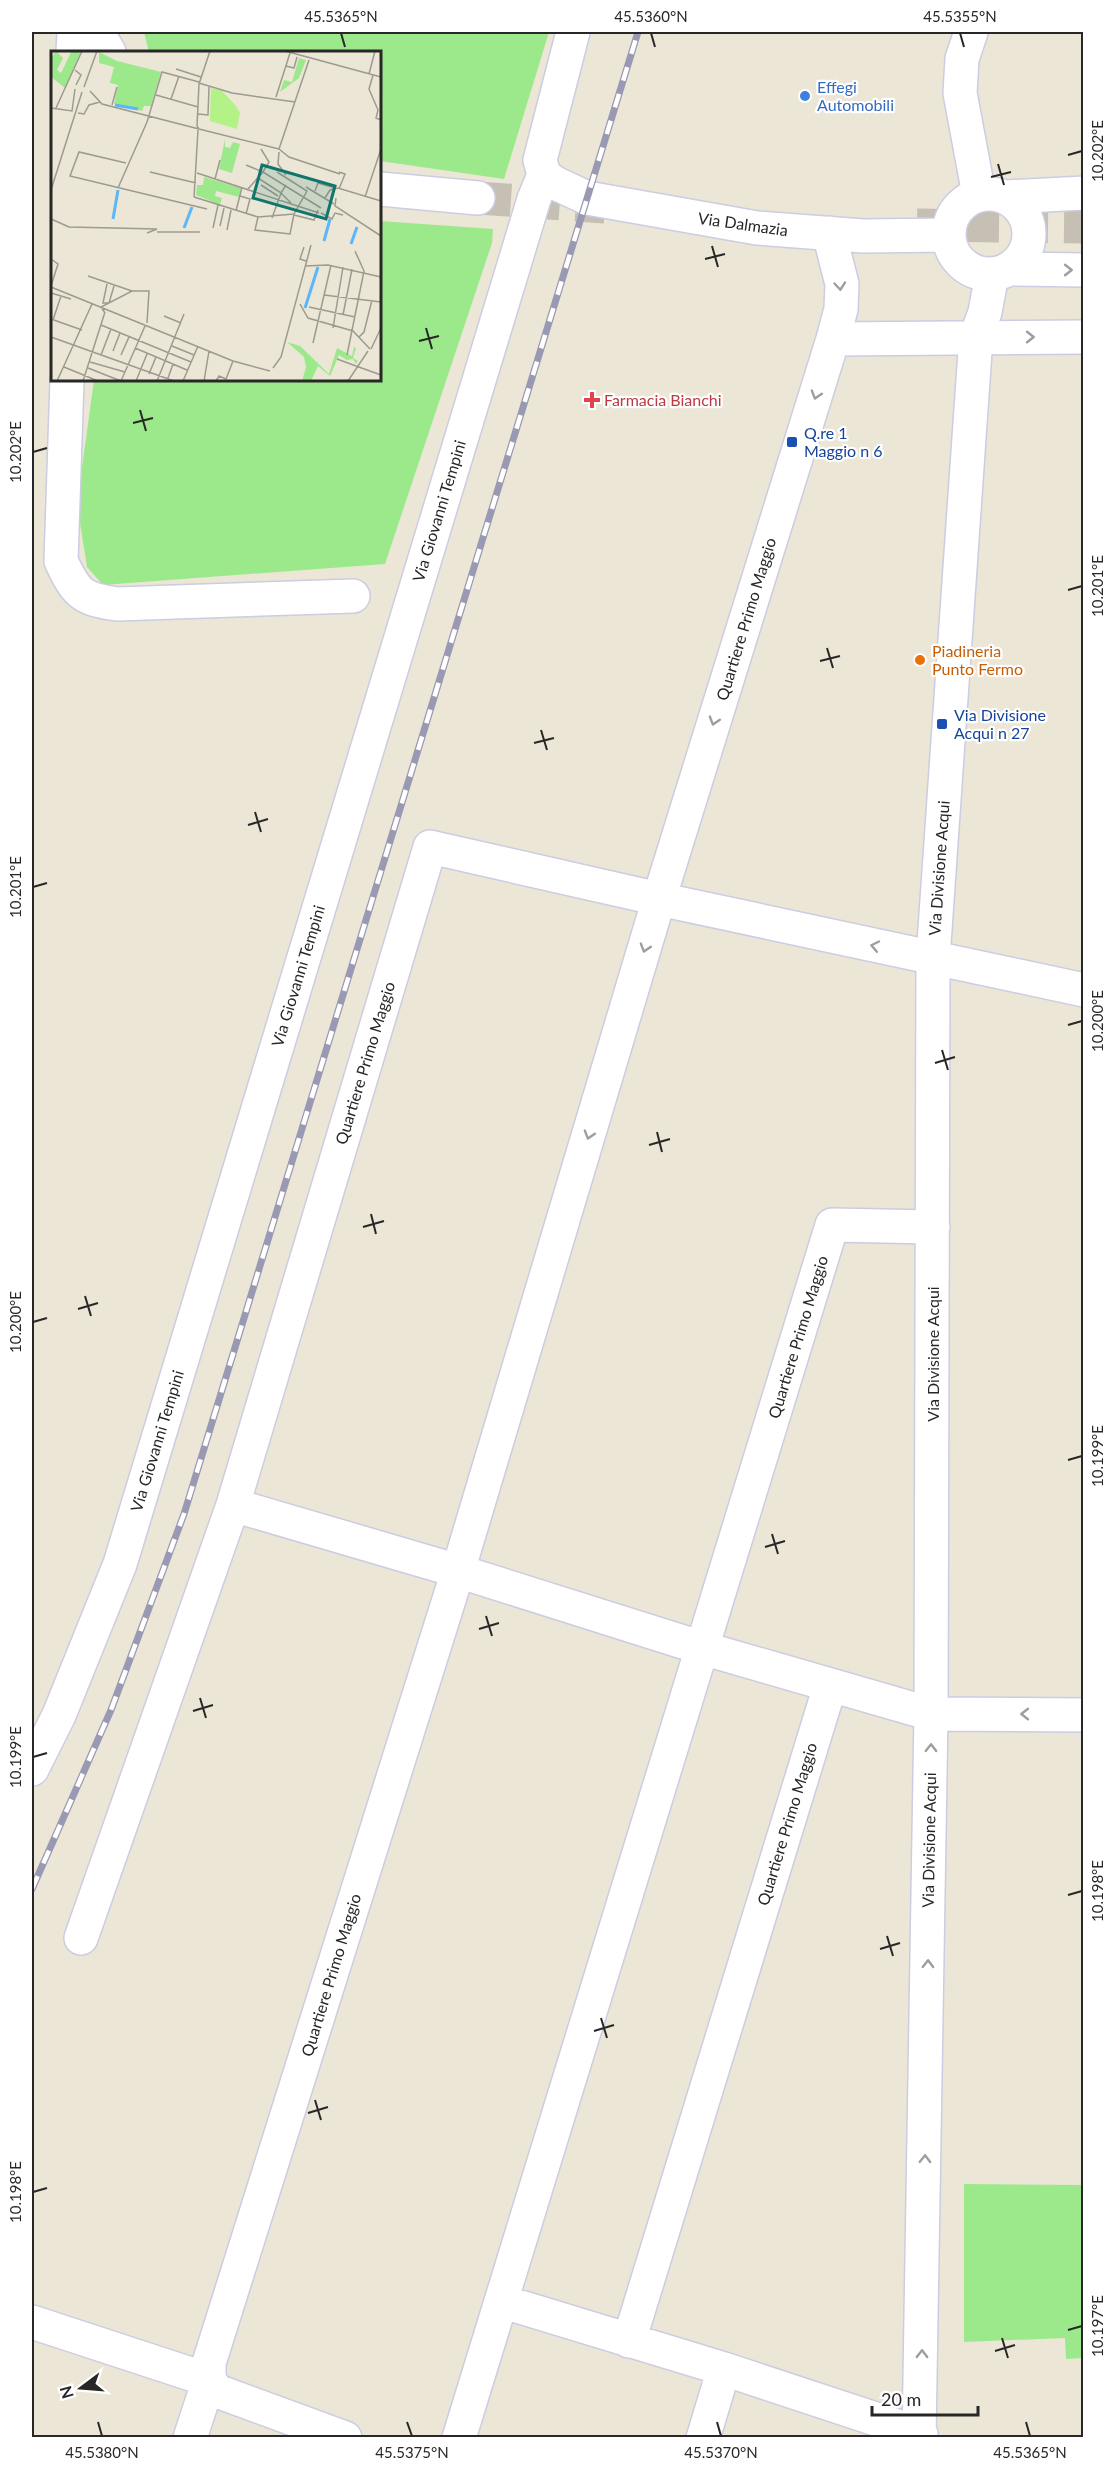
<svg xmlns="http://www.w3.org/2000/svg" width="1115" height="2469" font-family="Lato,sans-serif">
  <rect width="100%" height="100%" fill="#ece6d6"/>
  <path fill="#9ce98c" d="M144,32H549L504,179L380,161V52H149Z
    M380,221L493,229L492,243L385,564L103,585L87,567L77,504L94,380H380Z
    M964,2184L1083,2185V2358L1066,2359L1065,2338L964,2342Z"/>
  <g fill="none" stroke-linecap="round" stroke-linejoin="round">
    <path stroke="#c5c0b3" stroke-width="33" stroke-dasharray="33 16" stroke-linecap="butt" d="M478,198L605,207
      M917,225L1084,227"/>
    <defs>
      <path id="street" d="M971,32L962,59L960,93L979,195
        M73,52L74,32
        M544,175L555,183L587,198L757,228L863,236L949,235
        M544,175L540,160L573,32
        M949 234a40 40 0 1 1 80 0a40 40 0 1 1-80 0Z
        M1006,197L1084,193
        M1010,269L1084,270
        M833,339L1084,337
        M67,380L61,561C76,593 81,599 117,604L353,596
        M933,1227L832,1225L702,1648L931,1714L1084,1715
        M233,1505L458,1571L702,1648L459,2438
        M32,1769L59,1715L120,1564L534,199L544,175
        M81,1938L233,1505L430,847L659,899L1084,990
        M501,2301L724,2369L921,2434
        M32,2322L209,2380L190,2438
        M629,2341L830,1686
        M345,2438L217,2391L209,2380V2363L458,1571L659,899L833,339L841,309L842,284L829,233
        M703,2438L724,2369
        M919,2438L931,1714L933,958L976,337L985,312L992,274"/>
      <path id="secondary" d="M97,32L109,52
        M380,189L478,198"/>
    </defs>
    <use href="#street" stroke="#cccce3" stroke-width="36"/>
    <use href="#secondary" stroke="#cccce3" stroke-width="36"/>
    <use href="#street" stroke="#fff" stroke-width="33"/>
    <use href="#secondary" stroke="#fff" stroke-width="33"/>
    <defs>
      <path id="rail" d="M32,1889L111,1710L184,1514L638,32"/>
    </defs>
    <use href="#rail" stroke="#9a99b4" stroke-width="7"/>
    <use href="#rail" stroke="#fff" stroke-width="4.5" stroke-dasharray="14" stroke-linecap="butt"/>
  </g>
  <defs><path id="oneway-chevron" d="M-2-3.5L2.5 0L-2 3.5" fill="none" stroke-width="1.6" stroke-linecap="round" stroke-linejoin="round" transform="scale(1.5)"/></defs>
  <g stroke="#9e9e9e">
    <use href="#oneway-chevron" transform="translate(1068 270)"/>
    <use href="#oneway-chevron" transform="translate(840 286) rotate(85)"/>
    <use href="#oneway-chevron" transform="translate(1030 337)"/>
    <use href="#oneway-chevron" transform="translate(816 395) rotate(107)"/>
    <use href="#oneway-chevron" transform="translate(714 721) rotate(107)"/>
    <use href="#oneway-chevron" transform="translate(875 946) rotate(-168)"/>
    <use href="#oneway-chevron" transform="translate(645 948) rotate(107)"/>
    <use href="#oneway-chevron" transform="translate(589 1135) rotate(107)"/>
    <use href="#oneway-chevron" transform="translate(1025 1714) rotate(-180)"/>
    <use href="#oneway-chevron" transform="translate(931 1748) rotate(-89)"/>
    <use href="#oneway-chevron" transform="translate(928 1964) rotate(-89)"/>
    <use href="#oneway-chevron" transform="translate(925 2159) rotate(-89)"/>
    <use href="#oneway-chevron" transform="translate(922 2354) rotate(-89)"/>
  </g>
  <path fill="none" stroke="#272727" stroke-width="2" d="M341,33L345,47M651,33L655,47M960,33L964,47M1068,155L1082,151M998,164L1004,185M991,177L1011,172M712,246L718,267M705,259L725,254M426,328L432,349M419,341L439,336M140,410L146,431M133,423L153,418M33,452L47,448M1068,590L1082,586M827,648L833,668M820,661L840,656M541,730L547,750M534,743L554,738M255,812L261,832M248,825L268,819M33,887L47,883M1068,1025L1082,1021M942,1050L948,1070M935,1063L955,1057M657,1132L662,1152M649,1145L670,1139M371,1214L376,1234M363,1227L384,1221M85,1296L91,1316M78,1309L98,1303M33,1322L47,1318M1068,1460L1082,1456M772,1534L778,1554M765,1547L785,1541M486,1616L492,1636M479,1629L499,1623M200,1698L206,1718M193,1711L213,1705M33,1757L47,1753M1068,1895L1082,1891M887,1936L893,1956M880,1949L900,1943M601,2018L607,2038M594,2031L614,2025M315,2100L321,2120M308,2113L328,2107M33,2192L47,2188M1068,2330L1082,2326M1002,2338L1008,2358M995,2351L1015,2345M98,2422L102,2436M407,2422L412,2436M717,2422L721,2436M1026,2422L1030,2436"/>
  <circle fill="#3f7fe0" stroke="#fff" stroke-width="2" cx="805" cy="96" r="6"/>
  <path fill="#e0444e" stroke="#fff" stroke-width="2" d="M589 391h6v6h6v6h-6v6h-6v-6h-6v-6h6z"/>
  <g fill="#1a4fb4" stroke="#fff" stroke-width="2">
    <rect x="786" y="436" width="12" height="12" rx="3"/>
    <rect x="936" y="718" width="12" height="12" rx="3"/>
  </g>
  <circle fill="#e8710a" stroke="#fff" stroke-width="2" cx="920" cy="660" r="6"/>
  <g text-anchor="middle" stroke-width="4.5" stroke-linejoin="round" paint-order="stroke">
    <g font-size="16" fill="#366cbe" stroke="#fff" text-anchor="start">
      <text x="817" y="93">Effegi<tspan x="817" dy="18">Automobili</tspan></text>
    </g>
    <g font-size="16" fill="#272727" stroke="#fff">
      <text transform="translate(743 224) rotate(8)" y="6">Via Dalmazia</text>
      <text transform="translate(439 511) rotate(-73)" y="6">Via Giovanni Tempini</text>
      <text transform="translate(746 619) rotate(-73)" y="6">Quartiere Primo Maggio</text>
      <text transform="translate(939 868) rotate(-86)" y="6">Via Divisione Acqui</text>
      <text transform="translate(298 976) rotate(-73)" y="6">Via Giovanni Tempini</text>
      <text transform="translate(365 1063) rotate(-73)" y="6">Quartiere Primo Maggio</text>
      <text transform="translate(798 1337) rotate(-73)" y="6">Quartiere Primo Maggio</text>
      <text transform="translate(933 1354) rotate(-90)" y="6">Via Divisione Acqui</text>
      <text transform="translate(157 1441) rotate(-73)" y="6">Via Giovanni Tempini</text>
      <text transform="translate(787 1824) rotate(-73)" y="6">Quartiere Primo Maggio</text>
      <text transform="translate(929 1840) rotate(-89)" y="6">Via Divisione Acqui</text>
      <text transform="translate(331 1975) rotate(-73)" y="6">Quartiere Primo Maggio</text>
    </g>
    <g font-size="16" fill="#be3a42" stroke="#fff" text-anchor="start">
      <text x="604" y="406">Farmacia Bianchi</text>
    </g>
    <g font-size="16" fill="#164399" stroke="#fff" text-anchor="start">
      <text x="804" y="439">Q.re 1<tspan x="804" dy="18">Maggio n 6</tspan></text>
      <text x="954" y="721">Via Divisione<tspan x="954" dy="18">Acqui n 27</tspan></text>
    </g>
    <g font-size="16" fill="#c56008" stroke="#fff" text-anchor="start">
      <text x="932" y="657">Piadineria<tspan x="932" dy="18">Punto Fermo</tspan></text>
    </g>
  </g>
  <g transform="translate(51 51)">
    <rect width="330" height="330" fill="#ece6d6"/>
    <path d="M5,0L12,7L6,19L10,22L20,1L30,0L14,37L0,26V8ZM48,1L66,10L110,21L100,55H93L91,60L63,53L67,34L59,32L63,16L48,12ZM248,7L255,9L248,27L229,41L233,29L241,31ZM174,88V96L179,97L182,91L189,93L181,122L168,118ZM153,126L190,137L188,146L165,140L164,145L171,147L169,154L145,144L146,134H152ZM236,291L249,295L278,323L286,297L301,305L303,296L305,297L302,307L307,310L305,313L302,308L296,309L288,304L279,325L267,315L260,330H251L255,316L253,306Z" fill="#9ce98c"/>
    <path d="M160,37L171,40L185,55L189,62L186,78L159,70Z" fill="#b2f286"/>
    <path fill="none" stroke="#5cb6fb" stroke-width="3" d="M64,54L87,58M62,168L67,139M133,177L141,156M273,190L279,168M300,193L306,176M254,257L267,216"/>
    <path fill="none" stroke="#9d9a90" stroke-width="1.5" d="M234,0L330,26M235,15L243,17L246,6M125,18L150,26M24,19L30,24L25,34M318,23L324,0M322,24L318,38L327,59L325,67L330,69M148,32L181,42L244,51M33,36L46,0M39,40L51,53L148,78L146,75M105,44L147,56M225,46L239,2M120,48L128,25M61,54L66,36M0,57L21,60L24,38M5,57L31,0M27,62L33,63L38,54L49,51M147,63L157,64L158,36M146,75L148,33L159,0M148,78L228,98M228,98L258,9M228,98L238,106L289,123M228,101L227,113L235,124M75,112L28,101L19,125L156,158M195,114L212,121L218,111L210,98M99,121L145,132M288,121L294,123L288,138M146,122L268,162M207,127L230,142L235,134M164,128L169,109M210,134L227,145M255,136L283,153M67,137L96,71L111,21L148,31M197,138L212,121L270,157M0,139L31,41M264,140L267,132L284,137M189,145L199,148L195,163M143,146L207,166L243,163M143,146L147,79M314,146L330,98M274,147L279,139L287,137L330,150M285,147L284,155L330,185M185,160L191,136M270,162L281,168L284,162L292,164M243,164L263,169L267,159M207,166L204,179L239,183L243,163L256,140L226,121M221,167L230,142L240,152M0,168L18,176L106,178L96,182M169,175L173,157M162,177L167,154M176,179L180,159M106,181H149M253,196L249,208L255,210M0,208L7,213L0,235M254,215L277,214L330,226M37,225L81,240M56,233L52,252H58L63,235M0,236L182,310L219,320M0,242L20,248M273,244L330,251M249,253L257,267L302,280L319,298M258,256L304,266M54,262L50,256L81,240H98L96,272M292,264L301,218M113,265L130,272M0,268L31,279M2,269L10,245M50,274L140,311M282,277L292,216M0,286L123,330M308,286L313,281L321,249M262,292L280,214M121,295L143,304M84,297L136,319M320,298L330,277M62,300L69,282M50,304L60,278M70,304L78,286M296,304L313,220L304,200M286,308L305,315M39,311L74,321M305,315L330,324M13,316L47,330M37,317L70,330M222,317L230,306L260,194M98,323L105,306M6,330L41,253M32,330L54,261M70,330L94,275M85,330L96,303M106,330L133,263M116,330L122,313M132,330L147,295M153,330L158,300M165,330L168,325L175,328L182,310M297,330L317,300"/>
    <path fill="#0f766e" fill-opacity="0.15" stroke="#0f766e" stroke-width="3" d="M211,114L284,135L275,168L202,147Z"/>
    <rect width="330" height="330" fill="none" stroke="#272727" stroke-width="3"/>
  </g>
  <rect width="1115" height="2469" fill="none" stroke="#ffffff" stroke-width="66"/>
  <g transform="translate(81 2388) rotate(254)" stroke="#ffffff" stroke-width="4.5" paint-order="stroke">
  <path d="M0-4.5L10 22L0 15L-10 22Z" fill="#272727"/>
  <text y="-9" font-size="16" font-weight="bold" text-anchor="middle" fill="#272727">N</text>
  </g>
  <path d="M872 2406v9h106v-9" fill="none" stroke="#272727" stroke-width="3"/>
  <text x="881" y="2406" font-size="18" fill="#272727" stroke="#ffffff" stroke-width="4.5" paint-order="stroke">20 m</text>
  <rect x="33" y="33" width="1049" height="2403" fill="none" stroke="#272727" stroke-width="2"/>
  <g font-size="15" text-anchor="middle" fill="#272727">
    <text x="341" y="22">45.5365°N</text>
    <text x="651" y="22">45.5360°N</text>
    <text x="960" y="22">45.5355°N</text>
    <text transform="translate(1098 151) rotate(-90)" y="5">10.202°E</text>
    <text transform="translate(16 452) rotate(-90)" y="5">10.202°E</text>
    <text transform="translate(1098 586) rotate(-90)" y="5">10.201°E</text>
    <text transform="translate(16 887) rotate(-90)" y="5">10.201°E</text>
    <text transform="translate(1098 1021) rotate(-90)" y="5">10.200°E</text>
    <text transform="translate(16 1322) rotate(-90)" y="5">10.200°E</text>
    <text transform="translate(1098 1456) rotate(-90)" y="5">10.199°E</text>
    <text transform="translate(16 1757) rotate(-90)" y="5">10.199°E</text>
    <text transform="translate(1098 1891) rotate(-90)" y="5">10.198°E</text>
    <text transform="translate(16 2192) rotate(-90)" y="5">10.198°E</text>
    <text transform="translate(1098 2326) rotate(-90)" y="5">10.197°E</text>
    <text x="102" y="2458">45.5380°N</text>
    <text x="412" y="2458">45.5375°N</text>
    <text x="721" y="2458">45.5370°N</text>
    <text x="1030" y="2458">45.5365°N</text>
  </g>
</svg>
